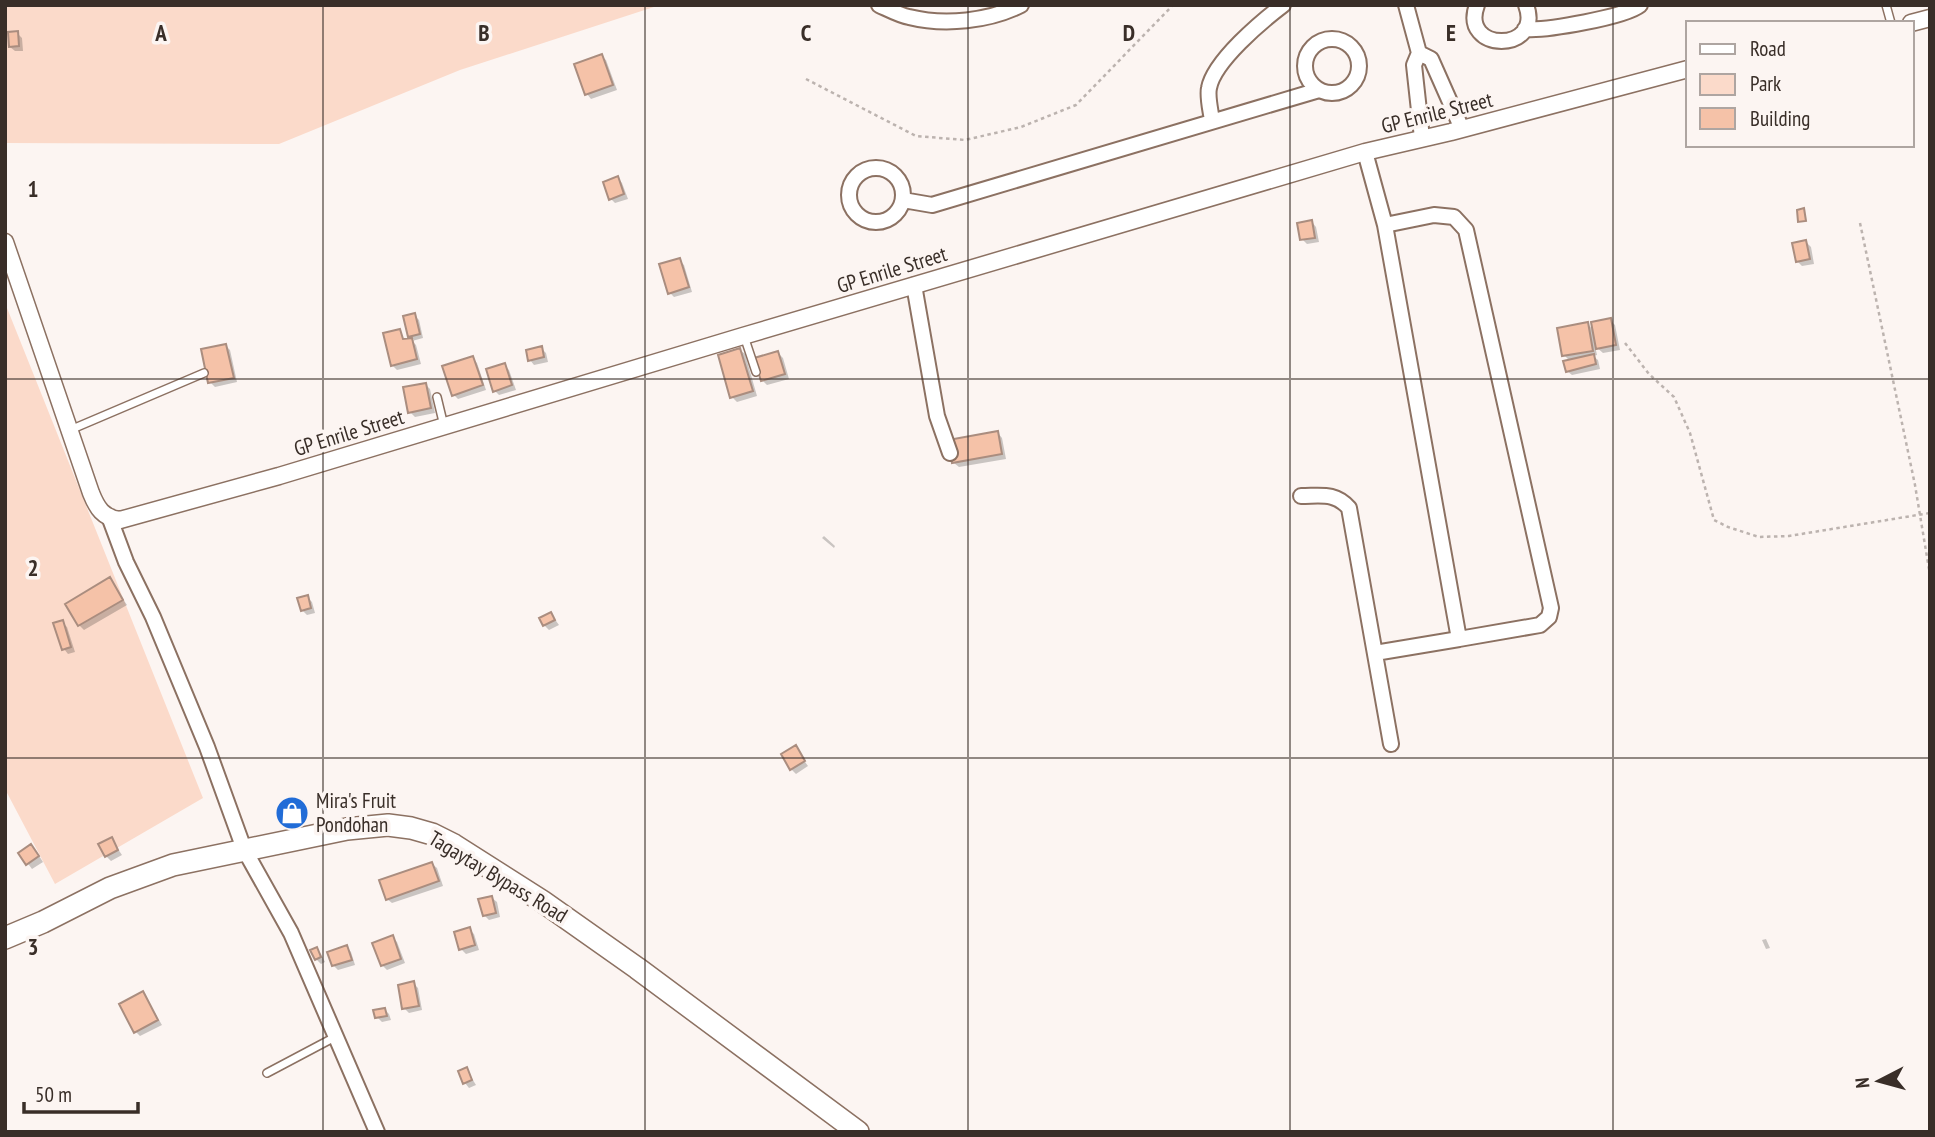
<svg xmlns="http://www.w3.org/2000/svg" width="1935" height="1137" font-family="'PT Sans Narrow',sans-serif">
  <rect width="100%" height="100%" fill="#fcf5f2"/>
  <path fill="#fbdaca" d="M5,5H660L460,70L279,144L5,143Z
    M5,303L203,798L55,884L5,789Z"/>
  <path fill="#0003" d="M17,33L22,38L23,51H15L10,47Z
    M601,56L606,60L617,90L591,99L587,94Z
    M618,178L622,183L628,199L615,203L611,199Z
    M1312,222L1316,227L1319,242L1307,244L1302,239Z
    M1806,242L1811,247L1814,264L1802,266L1797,261Z
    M679,260L684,265L692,292L674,297L670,293Z
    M414,315L419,320L423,338L412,341L416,345L421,364L397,370L392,365L399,330L405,341L414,340L410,336Z
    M1610,320L1615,325L1620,350L1603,353L1595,346L1597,355L1593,356L1598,360L1600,369L1572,375L1567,371L1570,361L1564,355L1588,324L1594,331Z
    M225,345L230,350L237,382L215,387L210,382Z
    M541,348L546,353L548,362L534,365L530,360Z
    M740,350L745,354L757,396L737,402L732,397Z
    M778,353L783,358L789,379L767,385L762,380Z
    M472,358L477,363L486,390L458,399L454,395Z
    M504,365L509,370L516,390L499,395L495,391Z
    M426,385L430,389L435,413L415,417L410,412Z
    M998,433L1002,438L1006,459L959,467L954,463Z
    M824,536L835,546L834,548L822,538Z
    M110,580L127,605L84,630L79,625Z
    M307,597L312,602L315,613L307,615L302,610Z
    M551,614L559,625L549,630L544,625Z
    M62,622L67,627L75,652L68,654L64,649Z
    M795,748L808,766L796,774L791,769Z
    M111,839L122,855L111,861L106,856Z
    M36,851L43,862L32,869L20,853Z
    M432,864L437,868L443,886L392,903L387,899Z
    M492,898L497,902L500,917L489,920L484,915Z
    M469,929L474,934L479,950L466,954L461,949Z
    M392,937L397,942L405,963L387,970L382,965Z
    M1766,939L1770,948L1766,949L1762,940Z
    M347,947L351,952L355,965L338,970L333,965Z
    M316,949L321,954L325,962L321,964L316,959Z
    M413,983L418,988L422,1010L409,1013L404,1008Z
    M143,993L162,1025L140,1036L135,1031Z
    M385,1010L389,1014L391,1020L382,1022L377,1017Z
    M466,1069L476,1085L469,1088L465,1083Z"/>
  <path fill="#f5c2a8" stroke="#aa8d7f" stroke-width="2" d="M18,31L19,46L9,47L8,32Z
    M602,54L613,85L585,95L574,64Z
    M618,176L624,194L609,200L603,182Z
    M1804,208L1806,221L1798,222L1797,210Z
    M1312,220L1315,238L1300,240L1297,223Z
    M1806,240L1810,259L1796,262L1792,243Z
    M680,258L689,287L668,294L659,264Z
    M415,313L420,334L408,337L403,316Z
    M1611,318L1616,345L1596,349L1591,322Z
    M1588,322L1593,351L1562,356L1557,328Z
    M400,329L403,339L412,338L417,359L391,366L383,333Z
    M226,344L234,378L208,383L201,349Z
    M542,346L544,357L528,361L526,350Z
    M740,348L753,391L730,398L718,355Z
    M778,351L785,374L761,381L754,358Z
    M1594,354L1596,364L1566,372L1563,361Z
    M473,356L483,385L452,396L442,366Z
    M505,363L512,385L493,392L486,369Z
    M426,383L431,408L408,413L403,387Z
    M998,431L1002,454L952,463L948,440Z
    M110,577L123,600L78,626L65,604Z
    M308,595L311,608L301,611L297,598Z
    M551,612L555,620L543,626L539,618Z
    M63,620L71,647L62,650L53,623Z
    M796,745L805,761L790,770L781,754Z
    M112,837L118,850L105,857L98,844Z
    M31,844L39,856L26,865L18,853Z
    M432,862L439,881L386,900L379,880Z
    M492,896L496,913L483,916L478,899Z
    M470,927L475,945L459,950L454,932Z
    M393,935L401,959L381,966L372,943Z
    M347,945L352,960L332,966L327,952Z
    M317,947L321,957L315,960L310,950Z
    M414,981L419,1006L402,1009L398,985Z
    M143,991L158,1020L134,1033L119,1004Z
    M385,1008L387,1016L375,1018L373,1010Z
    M467,1067L472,1080L463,1084L458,1071Z"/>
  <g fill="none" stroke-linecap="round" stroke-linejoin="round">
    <defs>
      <path id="service" d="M1886,5L1891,23
        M744,336L756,372
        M437,397L444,426
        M70,430L204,373
        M267,1073L335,1037"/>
      <path id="minor" d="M879,5C888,9 899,15 909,17C945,26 989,21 1021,5
        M1406,5L1419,53L1414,65L1422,138
        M1477,5C1459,53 1544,53 1526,5
        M1525,29C1546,31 1625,17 1640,5
        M1305 66a27 27 0 1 1 54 0a27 27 0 1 1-54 0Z
        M1419,53L1431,59L1462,129
        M1212,121C1211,112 1207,97 1209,88C1214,61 1262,21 1283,5
        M1365,152L1385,225L1459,639L1540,625L1549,617L1551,608L1466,230L1454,217L1434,215L1385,225
        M849 195a27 27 0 1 1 54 0a27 27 0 1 1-54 0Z
        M903,200L932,205L1319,90
        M914,285L937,416L950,453
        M1301,496C1321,496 1335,492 1349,508L1391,744
        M110,519L126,562L153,617L207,747L244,849L291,933L377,1132
        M1375,653L1459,639"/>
      <path id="tertiary" d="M1911,23L1930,18
        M5,242L91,493C97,508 103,518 120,520L279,476L743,336L1365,152L1451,132L1688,69"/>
      <path id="primary" d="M5,938L43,922L110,888L173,865L347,829L388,825L411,828L432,834L454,845L542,901L637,968L858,1132"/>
    </defs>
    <use href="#service" stroke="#8c7162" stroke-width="10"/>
    <use href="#minor" stroke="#8c7162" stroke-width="18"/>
    <use href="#tertiary" stroke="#8c7162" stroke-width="19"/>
    <use href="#primary" stroke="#8c7162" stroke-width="24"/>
    <path stroke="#bcb3af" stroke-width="2.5" stroke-dasharray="3.5 3.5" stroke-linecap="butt" d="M806,79L916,136L965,140L1021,127L1076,105L1173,5
      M1860,223L1915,485L1930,575
      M1625,343L1649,374L1674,397L1690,433L1714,520L1728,527L1759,537L1789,536L1930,513"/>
    <use href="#service" stroke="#fff" stroke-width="7"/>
    <use href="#minor" stroke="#fff" stroke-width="14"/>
    <use href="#tertiary" stroke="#fff" stroke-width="16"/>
    <use href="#primary" stroke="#fff" stroke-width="21"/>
  </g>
  <path fill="none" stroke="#392e28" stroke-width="2" stroke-opacity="0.55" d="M323,5V1132M645,5V1132M968,5V1132M1290,5V1132M1613,5V1132M5,379H1930M5,758H1930"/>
  <defs>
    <symbol id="shop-disc" viewBox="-11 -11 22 22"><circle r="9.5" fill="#216cd7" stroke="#fcf5f2"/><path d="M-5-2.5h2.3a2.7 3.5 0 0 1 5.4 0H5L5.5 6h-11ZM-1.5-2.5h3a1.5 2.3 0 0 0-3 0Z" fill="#fff"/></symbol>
  </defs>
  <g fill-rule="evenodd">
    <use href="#shop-disc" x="273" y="794" width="38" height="38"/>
  </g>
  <g text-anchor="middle" stroke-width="7" stroke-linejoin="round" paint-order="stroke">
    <g font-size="21" fill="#392e28" stroke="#fcf5f2">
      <text transform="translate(1437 113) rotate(-14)" y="7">GP Enrile Street</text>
      <text transform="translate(892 270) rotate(-17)" y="7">GP Enrile Street</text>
      <text transform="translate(349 433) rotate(-17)" y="7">GP Enrile Street</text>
      <text transform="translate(498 877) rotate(31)" y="7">Tagaytay Bypass Road</text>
    </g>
    <g font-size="21" fill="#392e28" stroke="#fcf5f2" text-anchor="start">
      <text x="316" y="808">Mira's Fruit<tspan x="316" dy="24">Pondohan</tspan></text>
    </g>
  </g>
  <g font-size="23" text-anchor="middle" font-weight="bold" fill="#392e28" stroke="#fcf5f2" stroke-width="7" stroke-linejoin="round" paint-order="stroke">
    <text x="161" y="41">A</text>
    <text x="484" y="41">B</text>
    <text x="806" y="41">C</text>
    <text x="1129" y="41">D</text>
    <text x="1451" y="41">E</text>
    <text x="33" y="197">1</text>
    <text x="33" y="576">2</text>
    <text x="33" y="955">3</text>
  </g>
  <rect width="1935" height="1137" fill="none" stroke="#392e28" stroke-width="14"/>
  <rect x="1686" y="21" width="228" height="126" fill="#fcf5f2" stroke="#aea5a1" stroke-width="2"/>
  <rect x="1700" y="44" width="35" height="10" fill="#ffffff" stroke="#aea5a1" stroke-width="2"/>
  <text x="1750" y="56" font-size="21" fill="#392e28">Road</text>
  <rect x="1700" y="74" width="35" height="21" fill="#fbdaca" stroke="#aea5a1" stroke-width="2"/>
  <text x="1750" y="91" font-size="21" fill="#392e28">Park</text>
  <rect x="1700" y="108" width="35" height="21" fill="#f5c2a8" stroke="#aea5a1" stroke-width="2"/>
  <text x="1750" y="126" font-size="21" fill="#392e28">Building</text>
  <g transform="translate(1879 1081) rotate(264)" stroke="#fcf5f2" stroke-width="5" paint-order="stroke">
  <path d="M0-5L12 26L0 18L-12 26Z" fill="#392e28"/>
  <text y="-10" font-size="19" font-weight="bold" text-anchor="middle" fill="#392e28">N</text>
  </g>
  <path d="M24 1102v10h114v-10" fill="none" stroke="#392e28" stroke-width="3.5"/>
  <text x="35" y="1102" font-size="21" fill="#392e28" stroke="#fcf5f2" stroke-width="5" paint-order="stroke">50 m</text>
</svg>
